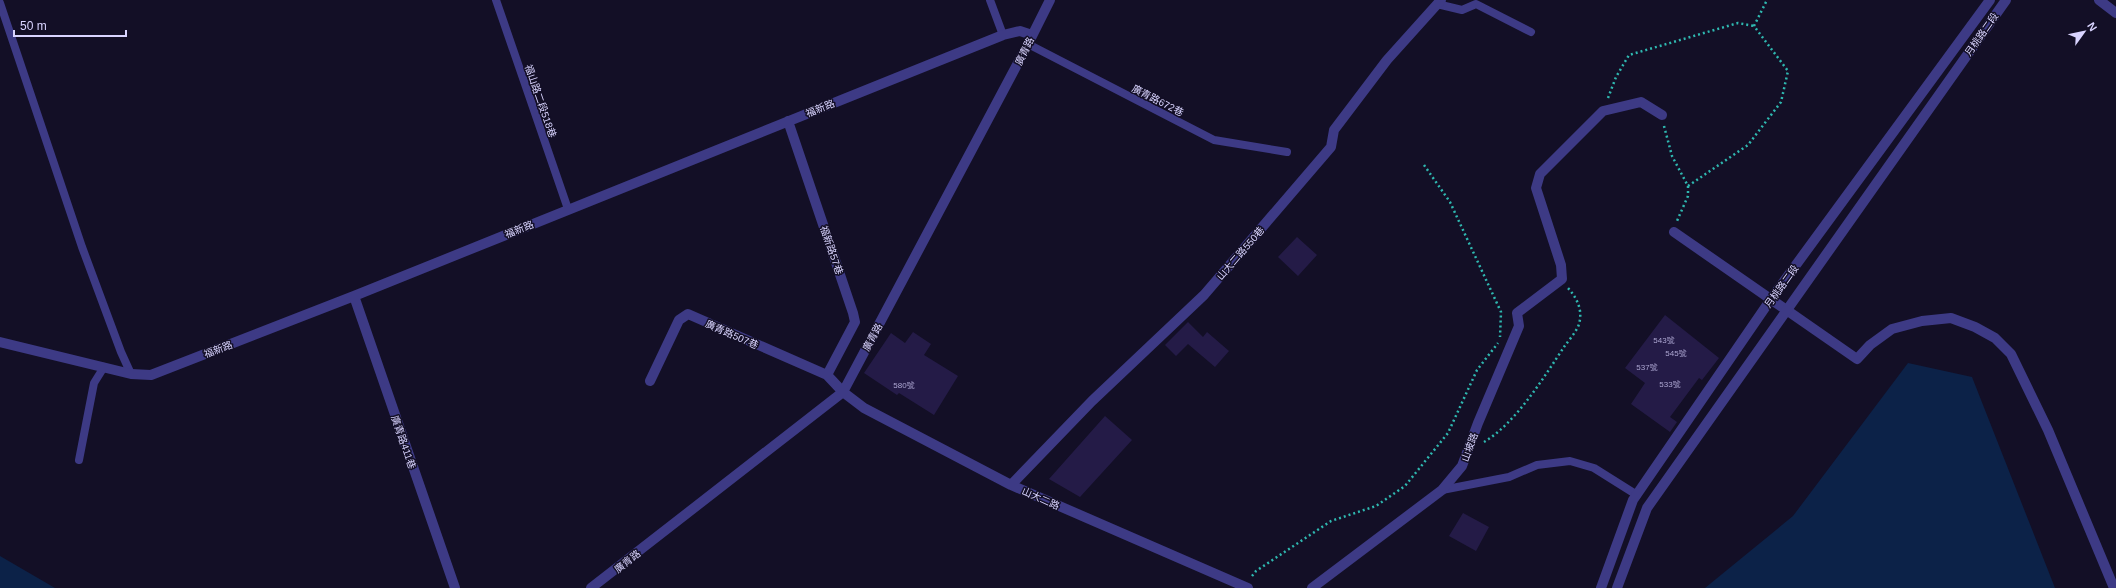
<svg xmlns="http://www.w3.org/2000/svg" width="2116" height="588" font-family="Helvetica,'Noto Sans TC',sans-serif">
  <rect width="100%" height="100%" fill="#130f26"/>
  <path fill="#0c2248" d="M1908,363L1972,377L2055,588H1705L1793,516Z
    M0,556L55,588H0Z"/>
  <path fill="#241b47" d="M1297,237L1317,255L1298,276L1278,257Z
    M1665,315L1719,358L1702,380L1699,378L1670,417L1677,422L1670,432L1631,404L1645,383L1625,368Z
    M1188,322L1203,337L1207,332L1229,351L1215,367L1188,344L1176,356L1165,345Z
    M913,332L931,344L924,355L958,376L934,415L899,393L897,395L864,373L891,333L905,343Z
    M1105,416L1132,440L1080,497L1049,479Z
    M1463,513L1489,527L1476,551L1449,536Z"/>
  <g fill="none" stroke-linecap="round" stroke-linejoin="round">
    <path stroke="#2fb8b0" stroke-width="2.5" stroke-dasharray="2 3" stroke-linecap="butt" d="M1608,98L1616,77L1629,55L1738,23L1754,26
      M1664,126L1672,156L1688,186V196L1677,221
      M1424,165L1450,202L1501,312L1500,337
      M1688,186L1748,145L1781,102L1788,71L1754,26L1767,0
      M1484,442C1516,423 1544,377 1564,347C1569,340 1577,331 1579,324C1583,310 1577,298 1568,288
      M1252,576L1256,571L1331,521L1376,506L1405,486L1448,433L1477,370L1498,343"/>
    <path stroke="#3d3a85" stroke-width="8" d="M496,0L568,209
      M990,0L1003,35
      M0,3L82,247L121,352L131,374
      M1437,4L1462,10L1476,4L1531,32
      M1028,44L1214,140L1287,152
      M79,460L94,383L104,367
      M1442,490L1509,477L1537,465L1570,461L1594,468L1637,495"/>
    <path stroke="#3d3a85" stroke-width="10" d="M2099,0L2116,13
      M788,121L853,313L855,322L827,375
      M1674,232L1857,359L1870,345L1892,329L1922,321L1951,318L1975,327L1995,338L2011,354L2048,430L2114,588
      M354,296L455,588
      M0,342L131,374L151,375L354,296L1003,35L1020,31L1032,35
      M650,381L679,320L688,314L827,375L843,392L864,408L1011,485L1248,588
      M1011,485L1092,401L1204,295L1331,147L1334,130L1387,60L1441,0
      M591,588L843,392L1028,44L1050,0
      M1312,588L1442,490L1462,466L1478,423L1519,326L1517,313L1562,279L1561,265L1536,188L1540,174L1603,111L1641,102L1662,115"/>
    <path stroke="#3d3a85" stroke-width="10" d="M1601,588L1633,500L1771,299L1990,0
      M1617,588L1647,508L2006,0"/>
  </g>
  <g text-anchor="middle" stroke-width="3" stroke-linejoin="round" paint-order="stroke">
    <g font-size="8" fill="#aca6d1">
      <text x="1664" y="343">543號</text>
      <text x="1676" y="356">545號</text>
      <text x="1647" y="370">537號</text>
      <text x="1670" y="387">533號</text>
      <text x="904" y="388">580號</text>
    </g>
    <g font-size="10" fill="#d9d4ff" stroke="#130f26">
      <text transform="translate(1981 34) rotate(-55)" y="4">月桃路二段</text>
      <text transform="translate(1024 51) rotate(-64)" y="4">廣青路</text>
      <text transform="translate(1158 100) rotate(27)" y="4">廣青路672巷</text>
      <text transform="translate(541 101) rotate(71)" y="4">福山路二段518巷</text>
      <text transform="translate(820 108) rotate(-22)" y="4">福新路</text>
      <text transform="translate(519 229) rotate(-22)" y="4">福新路</text>
      <text transform="translate(832 250) rotate(71)" y="4">福新路57巷</text>
      <text transform="translate(1240 253) rotate(-49)" y="4">山大二路550巷</text>
      <text transform="translate(1781 286) rotate(-54)" y="4">月桃路二段</text>
      <text transform="translate(732 334) rotate(24)" y="4">廣青路507巷</text>
      <text transform="translate(872 337) rotate(-62)" y="4">廣青路</text>
      <text transform="translate(218 349) rotate(-21)" y="4">福新路</text>
      <text transform="translate(404 442) rotate(71)" y="4">廣青路411巷</text>
      <text transform="translate(1469 447) rotate(-70)" y="4">山坡路</text>
      <text transform="translate(1041 498) rotate(24)" y="4">山大二路</text>
      <text transform="translate(627 561) rotate(-38)" y="4">廣青路</text>
    </g>
  </g>
  <g transform="translate(2084 32) rotate(57)" stroke="#130f26" stroke-width="3" paint-order="stroke">
  <path d="M0-3L7 15L0 10L-7 15Z" fill="#d9d4ff"/>
  <text y="-6" font-size="11" font-weight="bold" text-anchor="middle" fill="#d9d4ff">N</text>
  </g>
  <path d="M14 30v6h112v-6" fill="none" stroke="#d9d4ff" stroke-width="2"/>
  <text x="20" y="30" font-size="12" fill="#d9d4ff" stroke="#130f26" stroke-width="3" paint-order="stroke">50 m</text>
</svg>
